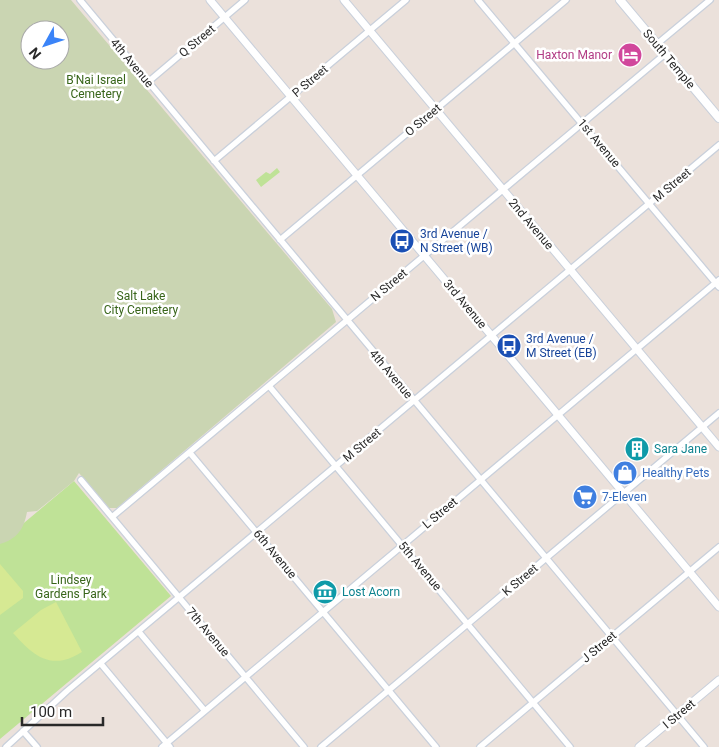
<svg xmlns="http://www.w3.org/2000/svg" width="719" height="747" font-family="Roboto,sans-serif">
  <rect width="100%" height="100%" fill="#ebe1db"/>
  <path fill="#bfe297" d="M277,168L280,172L261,187L256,180L266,172L270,174Z
    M74,481L171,596L0,739V543Z"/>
  <path fill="#cad5b2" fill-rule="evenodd" d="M0,0H71L332,309L336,322L117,508H109L79,473L74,481L37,511L27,512C24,529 17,539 0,544ZM30,30H60V60H30Z"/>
  <path fill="#d6e993" d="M0,564L23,591V598L0,615Z
    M56,602L82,652C76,655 70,659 64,660C41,665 26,647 13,633L41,610Z"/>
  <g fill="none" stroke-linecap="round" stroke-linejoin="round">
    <defs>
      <path id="minor" d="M80,0L704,747
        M478,0L719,287
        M657,44L710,0
        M148,82L245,0
        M214,161L406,0
        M280,240L566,0
        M269,386L570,747
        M190,453L436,747
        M81,480L304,747
        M112,517L665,54
        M139,632L205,711
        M101,664L170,747
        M23,731L37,747
        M6,747L67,691L719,145
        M162,747L719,280
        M321,747L719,413
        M480,747L719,547"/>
      <path id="tertiary" d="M210,0L719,607
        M344,0L719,447
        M639,747L719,680"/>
      <path id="secondary" d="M620,0L719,118"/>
    </defs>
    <use href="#minor" stroke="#c9d0db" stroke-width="8"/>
    <use href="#tertiary" stroke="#c9d0db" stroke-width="9"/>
    <use href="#secondary" stroke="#c9d0db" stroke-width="10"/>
    <use href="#minor" stroke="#fff" stroke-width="5.5"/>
    <use href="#tertiary" stroke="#fff" stroke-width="7"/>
    <use href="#secondary" stroke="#fff" stroke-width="8"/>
  </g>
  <defs>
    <symbol id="hotel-disc" viewBox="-11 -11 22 22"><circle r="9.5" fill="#d1479c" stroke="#fff"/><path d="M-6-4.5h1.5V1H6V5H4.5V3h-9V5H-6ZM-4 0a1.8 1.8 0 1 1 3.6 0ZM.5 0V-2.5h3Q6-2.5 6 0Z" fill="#fff"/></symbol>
    <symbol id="bus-disc" viewBox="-11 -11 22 22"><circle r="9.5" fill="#1a4fb4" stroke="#fff"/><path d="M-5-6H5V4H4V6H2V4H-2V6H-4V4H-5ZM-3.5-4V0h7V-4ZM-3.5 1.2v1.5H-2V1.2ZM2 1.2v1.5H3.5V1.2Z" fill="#fff"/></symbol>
    <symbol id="building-disc" viewBox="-11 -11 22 22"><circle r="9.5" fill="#0f9aa8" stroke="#fff"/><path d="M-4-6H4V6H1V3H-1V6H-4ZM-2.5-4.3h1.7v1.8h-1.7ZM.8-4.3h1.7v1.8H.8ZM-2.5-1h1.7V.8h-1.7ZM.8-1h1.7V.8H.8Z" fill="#fff"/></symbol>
    <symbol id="shop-disc" viewBox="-11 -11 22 22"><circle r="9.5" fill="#3f7fe0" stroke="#fff"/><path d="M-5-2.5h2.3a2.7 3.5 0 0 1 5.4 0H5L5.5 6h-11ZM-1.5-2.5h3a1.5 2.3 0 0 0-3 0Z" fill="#fff"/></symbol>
    <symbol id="supermarket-disc" viewBox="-11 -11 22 22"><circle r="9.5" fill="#3f7fe0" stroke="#fff"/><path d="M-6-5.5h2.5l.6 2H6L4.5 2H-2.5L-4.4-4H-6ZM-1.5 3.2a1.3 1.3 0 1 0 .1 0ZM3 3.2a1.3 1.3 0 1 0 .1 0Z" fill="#fff"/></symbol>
    <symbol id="museum-disc" viewBox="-11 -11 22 22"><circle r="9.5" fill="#0f9aa8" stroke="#fff"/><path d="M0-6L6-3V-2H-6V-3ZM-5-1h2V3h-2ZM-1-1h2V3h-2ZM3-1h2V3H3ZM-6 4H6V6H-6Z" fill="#fff"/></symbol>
  </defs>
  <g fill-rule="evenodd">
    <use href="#hotel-disc" x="616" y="41" width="28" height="28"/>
    <use href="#bus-disc" x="388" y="227" width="28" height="28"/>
    <use href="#bus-disc" x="495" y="332" width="28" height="28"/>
    <use href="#building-disc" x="623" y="435" width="28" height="28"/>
    <use href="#shop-disc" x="611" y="459" width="28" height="28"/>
    <use href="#supermarket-disc" x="571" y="483" width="28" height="28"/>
    <use href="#museum-disc" x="311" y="578" width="28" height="28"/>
  </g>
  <g text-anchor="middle" stroke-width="5" stroke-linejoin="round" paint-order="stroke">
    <g font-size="12" fill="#292929" stroke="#fff">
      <text transform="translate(197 41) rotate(-40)" y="4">Q Street</text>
      <text transform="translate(669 59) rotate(50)" y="4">South Temple</text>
      <text transform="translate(132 63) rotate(50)" y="4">4th Avenue</text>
      <text transform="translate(310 81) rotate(-40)" y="4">P Street</text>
      <text transform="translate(423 120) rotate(-40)" y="4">O Street</text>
      <text transform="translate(599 143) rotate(50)" y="4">1st Avenue</text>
      <text transform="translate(672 185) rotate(-40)" y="4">M Street</text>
      <text transform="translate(531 224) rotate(50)" y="4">2nd Avenue</text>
      <text transform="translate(389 285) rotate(-40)" y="4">N Street</text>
      <text transform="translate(465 304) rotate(50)" y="4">3rd Avenue</text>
      <text transform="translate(391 374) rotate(50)" y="4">4th Avenue</text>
      <text transform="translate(362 445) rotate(-40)" y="4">M Street</text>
      <text transform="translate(440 513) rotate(-40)" y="4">L Street</text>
      <text transform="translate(275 554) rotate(50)" y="4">6th Avenue</text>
      <text transform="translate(420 566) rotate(50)" y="4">5th Avenue</text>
      <text transform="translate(520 580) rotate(-40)" y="4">K Street</text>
      <text transform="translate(208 632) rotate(50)" y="4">7th Avenue</text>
      <text transform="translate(599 647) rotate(-40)" y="4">J Street</text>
      <text transform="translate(679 714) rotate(-40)" y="4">I Street</text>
    </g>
    <g font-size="12" fill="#b23c85" stroke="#fff" text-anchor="end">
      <text x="612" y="59">Haxton Manor</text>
    </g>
    <g font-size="12" fill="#38651a" stroke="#fff">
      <text x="96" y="84">B'Nai Israel<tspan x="96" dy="14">Cemetery</tspan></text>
      <text x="141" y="300">Salt Lake<tspan x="141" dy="14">City Cemetery</tspan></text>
      <text x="71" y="584">Lindsey<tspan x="71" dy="14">Gardens Park</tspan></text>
    </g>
    <g font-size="12" fill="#164399" stroke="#fff" text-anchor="start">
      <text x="420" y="238">3rd Avenue /<tspan x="420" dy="14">N Street (WB)</tspan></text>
      <text x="526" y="343">3rd Avenue /<tspan x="526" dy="14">M Street (EB)</tspan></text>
    </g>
    <g font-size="12" fill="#0d838f" stroke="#fff" text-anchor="start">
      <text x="654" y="453">Sara Jane</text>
      <text x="342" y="596">Lost Acorn</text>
    </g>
    <g font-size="12" fill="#366cbe" stroke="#fff" text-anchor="start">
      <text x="642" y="477">Healthy Pets</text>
      <text x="602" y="501">7-Eleven</text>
    </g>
  </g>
  <g transform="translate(45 45) rotate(230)"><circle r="24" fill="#ffffff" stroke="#a9a9a9"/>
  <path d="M0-4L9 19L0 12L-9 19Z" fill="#3b84f8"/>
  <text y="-8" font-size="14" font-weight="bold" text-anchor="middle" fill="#292929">N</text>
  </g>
  <path d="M22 717v8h81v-8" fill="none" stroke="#292929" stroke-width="2.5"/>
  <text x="30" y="717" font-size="15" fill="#292929" stroke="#ffffff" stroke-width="4" paint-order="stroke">100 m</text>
</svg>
